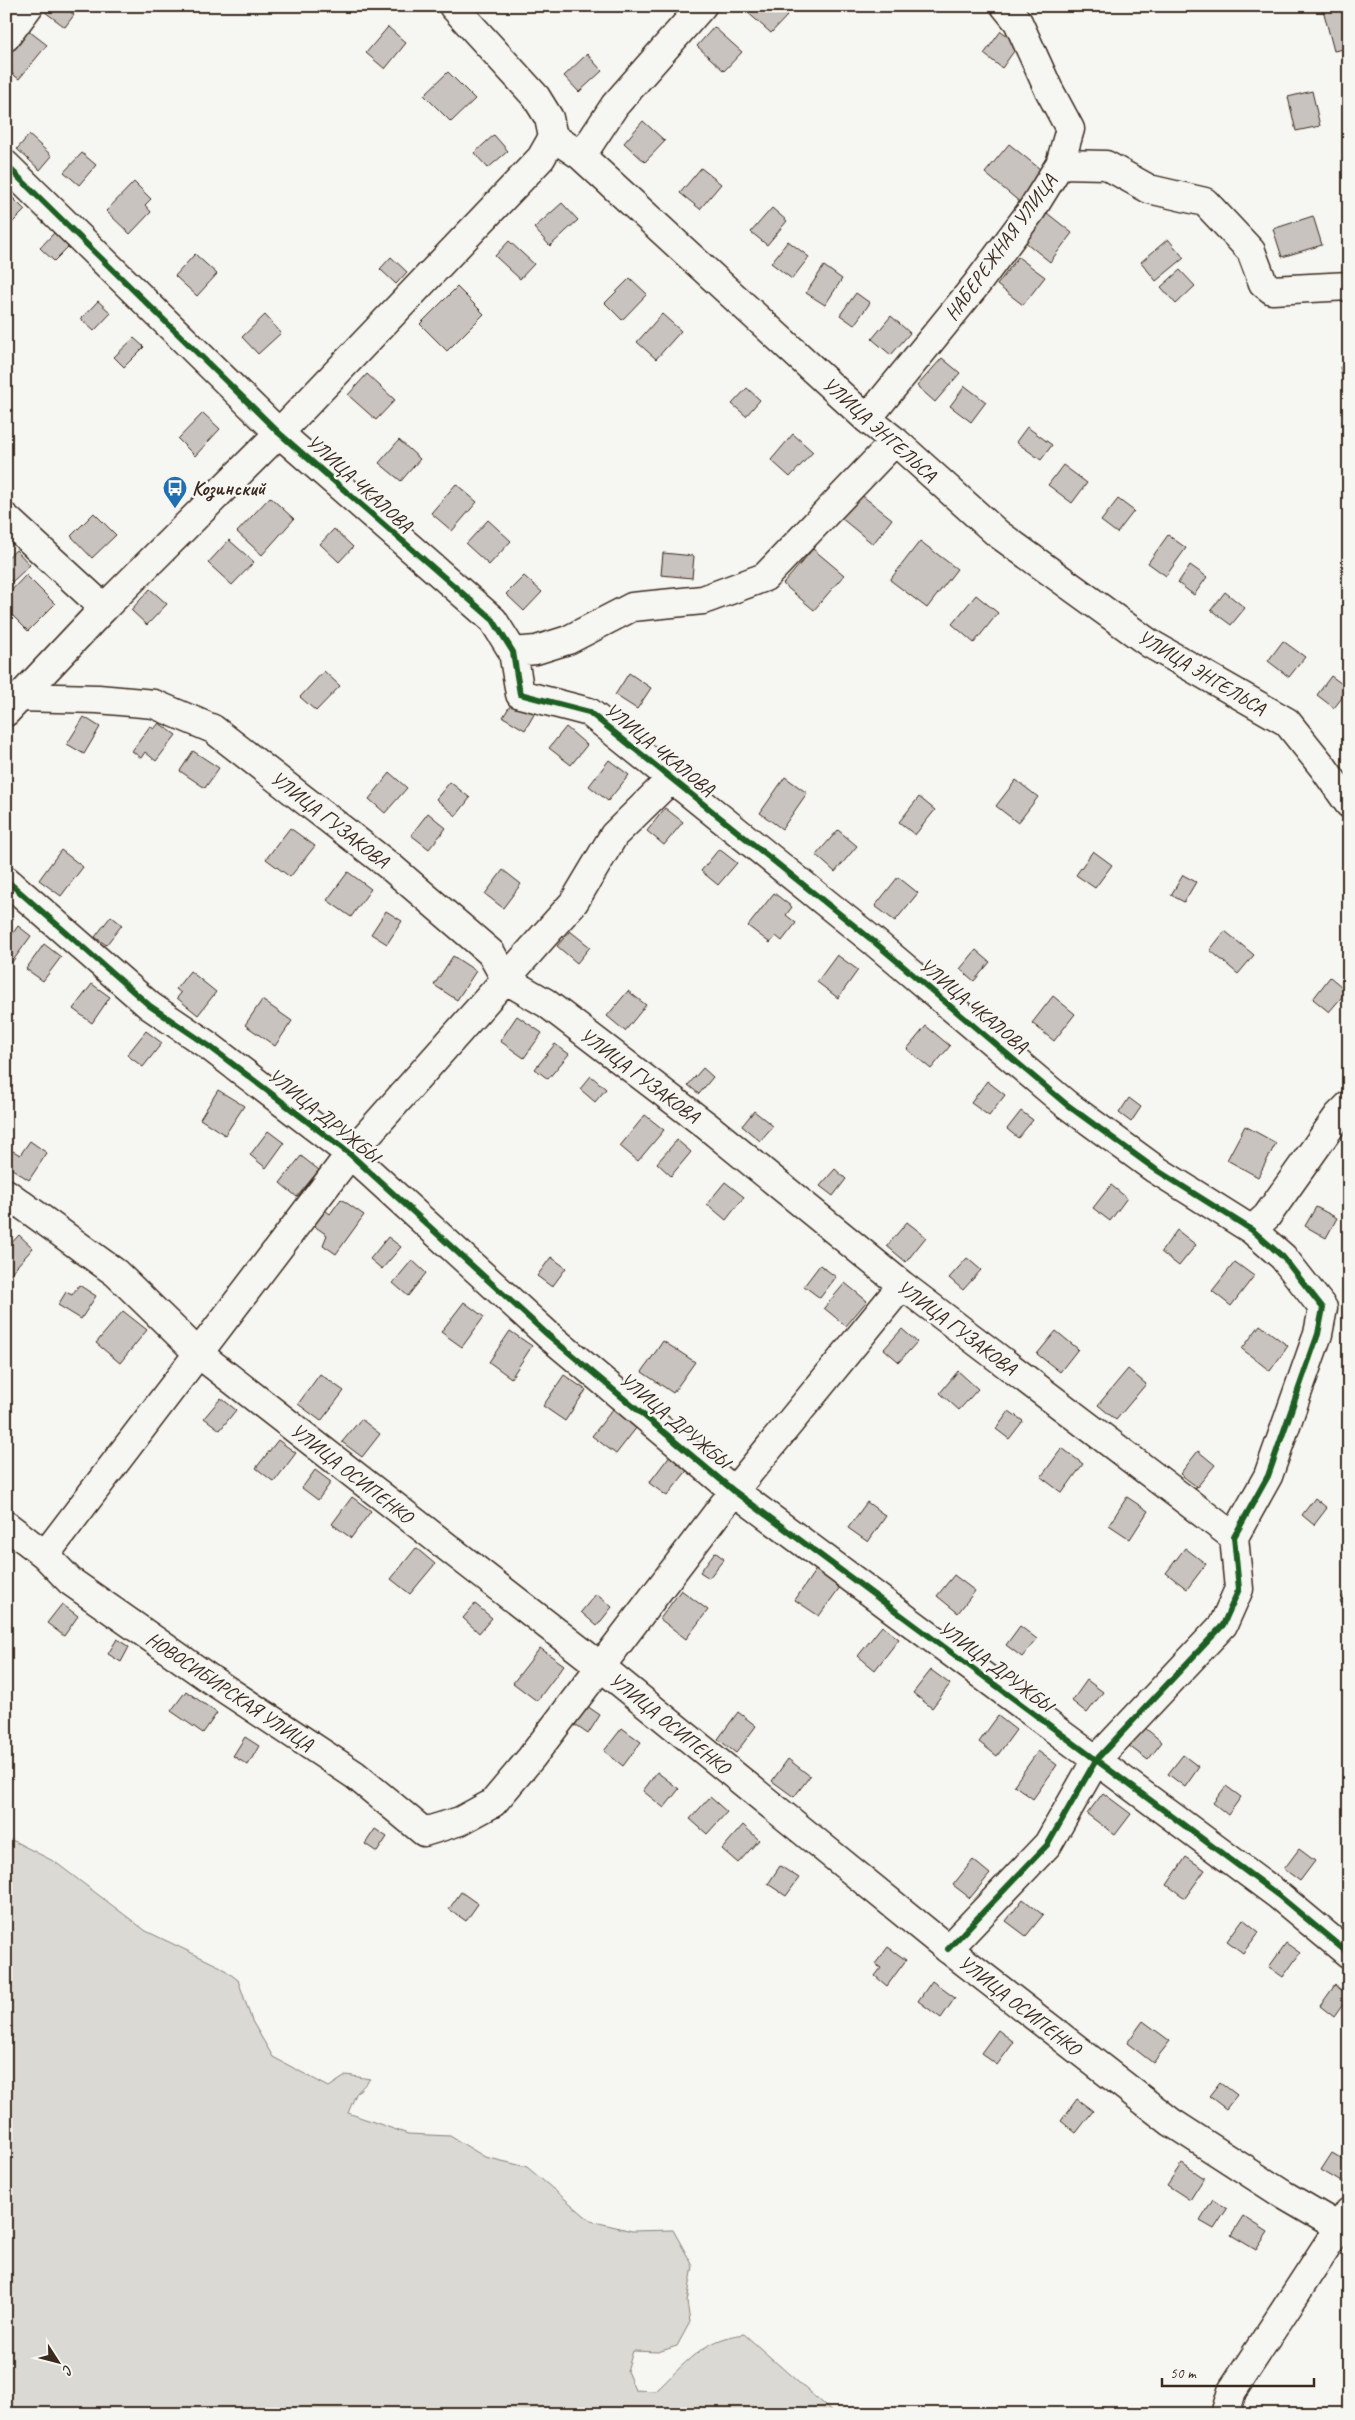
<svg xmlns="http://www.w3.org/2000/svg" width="1355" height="2420" font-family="Caveat,sans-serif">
  <rect width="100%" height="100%" fill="#f6f6f2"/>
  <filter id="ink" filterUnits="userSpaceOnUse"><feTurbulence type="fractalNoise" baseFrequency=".02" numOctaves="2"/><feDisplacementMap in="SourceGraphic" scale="10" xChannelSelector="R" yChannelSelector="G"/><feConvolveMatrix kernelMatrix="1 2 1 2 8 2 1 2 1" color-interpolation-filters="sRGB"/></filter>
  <g filter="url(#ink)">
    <path fill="#dad9d3" stroke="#8a8278" d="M6,1837L55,1862L146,1931L221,1967L238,1980L252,2021L273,2057L329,2087L347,2075L370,2079L356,2094L348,2113L408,2134L450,2136L485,2157L527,2167L591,2221L632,2231L673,2230L693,2266L687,2302L690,2322L677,2346L658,2352L633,2351L627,2371L635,2390L656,2391C686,2363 701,2340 744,2334L834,2414H6Z"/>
    <path fill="#c8c3be" stroke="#3b2a1e" d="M50,6H63L74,15L65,27L45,12Z
      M750,6H776L787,16L771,33L746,11Z
      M1322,6H1349V48L1334,51Z
      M388,27L406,43L385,69L366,53Z
      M714,27L742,52L724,71L697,46Z
      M25,28L47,45L19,79L6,69V51Z
      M1001,31L1019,44L1002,68L984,54Z
      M587,54L602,71L579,92L564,76Z
      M448,72L475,99L451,122L424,95Z
      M1312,91L1320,126L1296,131L1288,97Z
      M643,121L665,141L645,162L624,143Z
      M29,135L52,156L40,170L17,149Z
      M494,135L508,151L488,168L474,153Z
      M1009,144L1045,173L1021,203L985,173Z
      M82,153L96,165L79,185L64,172Z
      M701,168L721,184L700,209L680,193Z
      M134,182L151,199L145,205L151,212L130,234L106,211Z
      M6,191L25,210L6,229Z
      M562,203L578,220L550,246L534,228Z
      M772,208L787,221L767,245L751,232Z
      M1047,213L1072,233L1050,262L1024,241Z
      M1313,216L1322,245L1282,257L1273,229Z
      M54,233L68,247L54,261L40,248Z
      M1168,239L1184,258L1156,281L1141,262Z
      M509,241L534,264L520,279L495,256Z
      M788,241L809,257L792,279L771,263Z
      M195,254L217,274L197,296L175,276Z
      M391,257L407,272L396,284L380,269Z
      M1018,257L1045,277L1023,305L997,285Z
      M824,266L842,279L825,305L806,293Z
      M1180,270L1195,286L1176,304L1161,287Z
      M630,278L647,294L622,320L605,303Z
      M457,287L484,314L447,351L420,324Z
      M856,293L870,303L854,325L840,315Z
      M98,301L111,313L94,331L81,319Z
      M662,314L681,331L656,359L637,342Z
      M265,315L281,333L258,354L242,337Z
      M891,316L910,333L891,355L872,339Z
      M134,338L144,347L124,367L114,357Z
      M942,358L960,373L935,402L917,386Z
      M1349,365V395L1346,396L1340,367Z
      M367,374L395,400L376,420L348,395Z
      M965,386L986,402L971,422L950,406Z
      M747,388L760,400L746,416L732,404Z
      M203,413L220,429L195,456L178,439Z
      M1027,427L1052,445L1041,460L1016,442Z
      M793,434L813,452L790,477L771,460Z
      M399,440L420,459L401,481L379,463Z
      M1063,465L1087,483L1072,503L1048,485Z
      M456,484L477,502L452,531L431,513Z
      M860,494L892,519L873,544L841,518Z
      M270,497L294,519L262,555L237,532Z
      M1118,499L1134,511L1117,533L1101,521Z
      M94,513L116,535L92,558L71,536Z
      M488,520L511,541L489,565L466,544Z
      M334,529L353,547L339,562L320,544Z
      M1168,535L1186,548L1166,576L1148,563Z
      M229,540L254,562L232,585L208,563Z
      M920,541L957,569L927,608L890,580Z
      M813,549L844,575L814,610L783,584Z
      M16,550L30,565L12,582L6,576V559Z
      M663,553L694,556L692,578L661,575Z
      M1190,565L1207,577L1194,595L1178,583Z
      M26,575L55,604L28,631L6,609V596Z
      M524,576L542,592L524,611L506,594Z
      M150,589L167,604L147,625L131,610Z
      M1225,592L1245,608L1231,625L1211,610Z
      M976,595L998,613L974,643L952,624Z
      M1283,641L1305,657L1289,677L1268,661Z
      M324,671L340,686L316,711L300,697Z
      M629,673L651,688L637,709L615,695Z
      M1331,676L1349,689L1334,708L1317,695Z
      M515,698L536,711L525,730L503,717Z
      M84,717L100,727L84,754L67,744Z
      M159,723L176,735L156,761L145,752L141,758L132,751L150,726L154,729Z
      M566,727L587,745L571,765L549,748Z
      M193,751L219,768L205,788L180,771Z
      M609,760L629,775L608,801L589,786Z
      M390,773L407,788L385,813L369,799Z
      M785,777L807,793L782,829L760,813Z
      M1016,780L1038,797L1018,823L996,806Z
      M450,782L470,798L456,816L436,799Z
      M919,797L935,810L915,835L899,822Z
      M665,808L683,822L664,845L647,831Z
      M428,813L446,828L429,849L411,835Z
      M6,824L11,828L6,834Z
      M290,828L315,846L290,877L266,859Z
      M838,830L857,846L835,872L816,855Z
      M719,849L737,863L718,885L701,871Z
      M61,850L83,867L61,896L39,880Z
      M1093,851L1112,865L1095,888L1076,875Z
      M503,870L521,884L503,908L485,894Z
      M348,872L371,889L351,917L327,900Z
      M1183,875L1196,882L1184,902L1171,895Z
      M898,877L918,893L895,921L875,906Z
      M774,893L792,907L786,915L796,923L782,941L776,936L770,943L748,926Z
      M386,911L402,921L387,944L371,934Z
      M111,916L122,925L106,945L95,937Z
      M18,926L31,936L12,962L6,958V943Z
      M570,931L590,947L577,963L557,946Z
      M1225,931L1254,955L1238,974L1210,950Z
      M44,944L61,957L43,981L26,969Z
      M976,950L990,962L974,981L960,969Z
      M837,955L858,970L838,998L817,982Z
      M453,956L476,971L457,1000L434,985Z
      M190,971L216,992L198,1015L177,998L181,993L176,989Z
      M1330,977L1347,991L1329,1012L1313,999Z
      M92,984L110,997L92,1023L73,1009Z
      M628,991L646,1005L625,1031L607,1016Z
      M1053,996L1075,1014L1054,1041L1032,1023Z
      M262,1000L292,1021L275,1046L245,1025Z
      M517,1016L542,1033L524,1058L500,1041Z
      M926,1026L950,1046L931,1069L907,1049Z
      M146,1031L162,1043L143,1067L127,1055Z
      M555,1044L569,1054L548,1079L535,1069Z
      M703,1068L713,1077L699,1094L688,1085Z
      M591,1076L606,1089L595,1102L580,1089Z
      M987,1081L1005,1095L989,1116L971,1103Z
      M218,1090L244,1106L225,1135L200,1119Z
      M1129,1098L1141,1107L1131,1122L1119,1113Z
      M754,1111L773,1126L760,1141L742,1126Z
      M1021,1111L1033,1120L1018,1138L1007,1129Z
      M645,1115L664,1130L638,1161L620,1146Z
      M1245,1126L1276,1143L1258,1177L1227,1160Z
      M268,1131L284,1143L266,1168L250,1155Z
      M677,1140L691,1152L671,1176L657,1163Z
      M30,1141L47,1153L29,1180L6,1165V1161L13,1151L20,1155Z
      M301,1156L319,1170L297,1197L280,1183Z
      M835,1169L846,1179L833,1196L820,1186Z
      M725,1182L744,1197L726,1220L707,1204Z
      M1111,1185L1127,1198L1110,1221L1093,1208Z
      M341,1199L364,1215L336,1254L323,1245L327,1235L310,1223L321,1207L330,1214Z
      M1316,1207L1337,1218L1326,1238L1305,1226Z
      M907,1222L926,1237L906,1262L887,1246Z
      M1177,1230L1196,1245L1179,1266L1161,1252Z
      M19,1235L33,1248L8,1276L6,1274V1249Z
      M388,1237L401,1247L382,1269L370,1259Z
      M551,1257L566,1268L552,1287L537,1276Z
      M967,1258L981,1270L963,1290L949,1278Z
      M412,1260L426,1273L408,1296L393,1283Z
      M1235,1262L1254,1276L1231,1306L1212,1291Z
      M820,1265L836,1277L820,1298L804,1286Z
      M845,1283L867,1301L846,1326L824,1308Z
      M79,1285L96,1296L81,1319L58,1305L66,1292L72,1295Z
      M464,1302L484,1317L462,1347L441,1332Z
      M123,1311L147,1330L120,1363L96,1343Z
      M1260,1325L1288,1346L1270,1371L1242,1349Z
      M902,1329L917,1342L899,1362L884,1349Z
      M510,1331L532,1346L511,1378L489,1362Z
      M1056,1331L1078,1349L1060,1372L1037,1354Z
      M663,1341L695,1362L673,1393L642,1372Z
      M1128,1369L1146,1384L1116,1420L1098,1405Z
      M958,1371L978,1389L959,1410L940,1393Z
      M320,1374L344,1391L321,1421L298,1404Z
      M564,1375L586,1390L565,1421L543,1406Z
      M221,1398L236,1410L220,1430L204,1418Z
      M613,1409L637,1427L616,1454L592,1436Z
      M1009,1411L1023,1421L1009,1439L996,1429Z
      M361,1419L380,1434L362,1457L342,1442Z
      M278,1440L296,1453L274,1482L256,1468Z
      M1062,1448L1083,1464L1062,1493L1041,1477Z
      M1198,1451L1215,1465L1197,1487L1180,1474Z
      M671,1454L689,1468L667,1496L649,1483Z
      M315,1470L331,1482L318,1500L302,1488Z
      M352,1497L371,1511L351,1538L332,1524Z
      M1127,1497L1148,1511L1130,1539L1109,1525Z
      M1315,1498L1327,1508L1314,1525L1302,1515Z
      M867,1502L886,1516L868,1542L848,1528Z
      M416,1548L435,1564L410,1594L391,1579Z
      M1185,1548L1206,1564L1187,1589L1166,1573Z
      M715,1552L724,1559L709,1578L700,1572Z
      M819,1565L843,1583L819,1616L795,1600Z
      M954,1575L975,1591L958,1613L937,1596Z
      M1349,1589V1607L1340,1602Z
      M681,1590L708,1610L686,1639L660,1619Z
      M596,1594L612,1607L597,1626L581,1612Z
      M62,1604L78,1616L64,1636L47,1623Z
      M475,1604L492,1618L479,1633L463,1618Z
      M882,1626L899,1639L875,1670L858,1656Z
      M1020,1626L1037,1639L1022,1657L1006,1645Z
      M117,1639L129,1647L121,1662L108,1654Z
      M540,1648L564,1665L537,1701L513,1683Z
      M931,1670L950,1684L932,1708L913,1693Z
      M1087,1680L1103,1692L1087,1713L1072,1701Z
      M186,1691L217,1713L203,1733L171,1711Z
      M587,1706L600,1715L588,1734L575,1725Z
      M738,1712L756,1726L736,1753L718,1739Z
      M998,1716L1016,1730L997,1756L979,1742Z
      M1144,1727L1162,1742L1148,1760L1129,1746Z
      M622,1728L641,1742L623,1766L604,1751Z
      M245,1737L259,1746L248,1765L233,1756Z
      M1038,1751L1057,1765L1033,1799L1014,1785Z
      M1183,1755L1199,1767L1185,1787L1168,1774Z
      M788,1759L810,1776L794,1797L772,1781Z
      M657,1772L679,1789L664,1808L643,1791Z
      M1226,1786L1241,1797L1228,1815L1213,1803Z
      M1103,1793L1131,1814L1115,1835L1087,1814Z
      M710,1797L727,1812L707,1834L690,1819Z
      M743,1825L759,1840L738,1863L722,1849Z
      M375,1829L387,1837L377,1852L365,1844Z
      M1299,1849L1315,1861L1300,1881L1284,1869Z
      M1186,1857L1205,1870L1185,1898L1167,1885Z
      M973,1860L990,1874L970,1898L953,1885Z
      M780,1866L799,1878L786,1896L768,1884Z
      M461,1892L478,1904L466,1921L449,1909Z
      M1023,1899L1043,1915L1026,1936L1006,1921Z
      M1243,1919L1259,1932L1243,1953L1227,1941Z
      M1286,1943L1300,1953L1283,1977L1269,1967Z
      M888,1947L906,1960L887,1986L875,1976L881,1968L875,1964Z
      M932,1981L955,1998L941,2018L918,2001Z
      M1335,1985L1349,1996L1334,2017L1320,2006Z
      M1143,2021L1170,2041L1153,2063L1127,2043Z
      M998,2030L1014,2042L997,2065L981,2053Z
      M1220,2082L1237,2095L1226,2109L1209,2096Z
      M1077,2099L1093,2111L1076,2133L1061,2121Z
      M1332,2153L1349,2163V2174L1343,2183L1321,2170Z
      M1182,2163L1204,2178L1190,2200L1167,2185Z
      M1213,2200L1227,2209L1214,2229L1200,2221Z
      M1243,2216L1268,2232L1256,2250L1231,2235Z"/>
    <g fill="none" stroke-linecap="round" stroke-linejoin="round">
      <defs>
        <path id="minor" d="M6,37L29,6
          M553,137L580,155L867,419L895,441L997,533L1149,643L1287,722L1323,767L1349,804
          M580,155L586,149L615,105L702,6
          M1060,164L1106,165L1149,189L1205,202L1251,251L1263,283L1272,290L1349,286
          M6,165L279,433L493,620L513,652L520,694L589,712L872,940L1066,1104L1155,1169L1252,1230L1283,1257L1323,1308L1318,1334L1268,1476L1234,1537L1239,1589L1223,1625L1096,1760L1048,1844L948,1949
          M867,419L976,285L1031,211L1060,164L1070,129L1048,88L1018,22L1005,6
          M6,518L104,608
          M513,652L536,650L568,640L632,607L703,600L765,577L895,441
          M18,697L98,699L154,704L213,729L392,868L491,953L506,980L546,1003L707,1126L902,1285L1234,1537
          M6,880L150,1006L209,1046L350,1154L548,1335L734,1491L1278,1895L1349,1954
          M1252,1230L1267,1216L1338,1116L1349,1105
          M6,1525L45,1555L70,1581L213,1681L355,1775L424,1832L460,1821L493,1803L531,1758L734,1491L902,1285
          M45,1555L350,1154L574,902L614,835L671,779
          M1225,2414L1232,2391L1349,2212"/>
        <path id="major" d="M6,712L104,608L279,433L541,158L553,137L549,118L536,97L453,6
          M6,1193L116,1273L199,1354L600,1666L948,1949L1171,2122L1284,2195L1349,2233"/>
      </defs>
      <use href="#minor" stroke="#3b2a1e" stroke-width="31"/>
      <use href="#major" stroke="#3b2a1e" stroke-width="31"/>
      <use href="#minor" stroke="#f6f6f2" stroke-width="28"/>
      <use href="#major" stroke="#f6f6f2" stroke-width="28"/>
      <defs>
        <path id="cycleway" d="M6,165L279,433L493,620L513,652L520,694L589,712L872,940L1066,1104L1155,1169L1252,1230L1283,1257L1323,1308L1318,1334L1268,1476L1234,1537L1239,1589L1223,1625L1096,1760L1048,1844L948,1949
          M6,880L150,1006L209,1046L350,1154L548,1335L734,1491L1278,1895L1349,1954"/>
      </defs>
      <use href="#cycleway" stroke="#f6f6f2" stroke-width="9"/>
      <use href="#cycleway" stroke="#1b5e20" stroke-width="6"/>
    </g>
  </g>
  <defs>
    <symbol id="bus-pin" viewBox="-11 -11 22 30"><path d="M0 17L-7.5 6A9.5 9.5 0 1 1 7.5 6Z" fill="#1f6fb2" stroke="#f6f6f2"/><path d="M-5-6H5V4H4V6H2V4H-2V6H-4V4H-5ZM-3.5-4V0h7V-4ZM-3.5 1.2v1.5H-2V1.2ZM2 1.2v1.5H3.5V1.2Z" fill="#fff"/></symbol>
  </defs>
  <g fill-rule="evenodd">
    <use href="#bus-pin" x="161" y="474" width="28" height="38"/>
  </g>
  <g text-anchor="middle" stroke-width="5" stroke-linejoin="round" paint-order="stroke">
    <g font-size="20" fill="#3b2a1e" stroke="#f6f6f2">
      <text transform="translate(1000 247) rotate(-54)" y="7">НАБЕРЕЖНАЯ УЛИЦА</text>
      <text transform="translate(880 429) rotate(42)" y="7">УЛИЦА ЭНГЕЛЬСА</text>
      <text transform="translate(360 483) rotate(42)" y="7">УЛИЦА ЧКАЛОВА</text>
      <text transform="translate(1202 672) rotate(31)" y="7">УЛИЦА ЭНГЕЛЬСА</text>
      <text transform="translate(660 749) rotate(39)" y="7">УЛИЦА ЧКАЛОВА</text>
      <text transform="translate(330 819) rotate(38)" y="7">УЛИЦА ГУЗАКОВА</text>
      <text transform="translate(974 1005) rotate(40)" y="7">УЛИЦА ЧКАЛОВА</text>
      <text transform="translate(640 1075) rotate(37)" y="7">УЛИЦА ГУЗАКОВА</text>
      <text transform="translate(324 1115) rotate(39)" y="7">УЛИЦА ДРУЖБЫ</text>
      <text transform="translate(957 1327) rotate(37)" y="7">УЛИЦА ГУЗАКОВА</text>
      <text transform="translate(675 1420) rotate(40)" y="7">УЛИЦА ДРУЖБЫ</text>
      <text transform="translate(352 1473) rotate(38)" y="7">УЛИЦА ОСИПЕНКО</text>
      <text transform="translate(996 1666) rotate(37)" y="7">УЛИЦА ДРУЖБЫ</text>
      <text transform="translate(230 1691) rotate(34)" y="7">НОВОСИБИРСКАЯ УЛИЦА</text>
      <text transform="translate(670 1723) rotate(39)" y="7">УЛИЦА ОСИПЕНКО</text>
      <text transform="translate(1020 2005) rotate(38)" y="7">УЛИЦА ОСИПЕНКО</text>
    </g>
    <g font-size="20" font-weight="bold" fill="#3b2a1e" stroke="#f6f6f2" text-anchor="start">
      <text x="192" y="495">Козинский</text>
    </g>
  </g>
  <rect width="1355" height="2420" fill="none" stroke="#f6f6f2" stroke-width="25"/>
  <rect x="12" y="12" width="1330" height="2395" fill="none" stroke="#3b2a1e" stroke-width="2" filter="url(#ink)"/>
  <g transform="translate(58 2362) rotate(126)" stroke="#f6f6f2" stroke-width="4" paint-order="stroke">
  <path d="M0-4L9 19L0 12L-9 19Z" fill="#3b2a1e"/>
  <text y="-8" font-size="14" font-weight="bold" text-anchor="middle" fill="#3b2a1e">С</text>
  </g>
  <path d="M1162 2378v8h152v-8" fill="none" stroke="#3b2a1e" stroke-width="2.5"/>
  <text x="1170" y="2378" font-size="15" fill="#3b2a1e" stroke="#f6f6f2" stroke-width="4" paint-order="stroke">50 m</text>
</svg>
